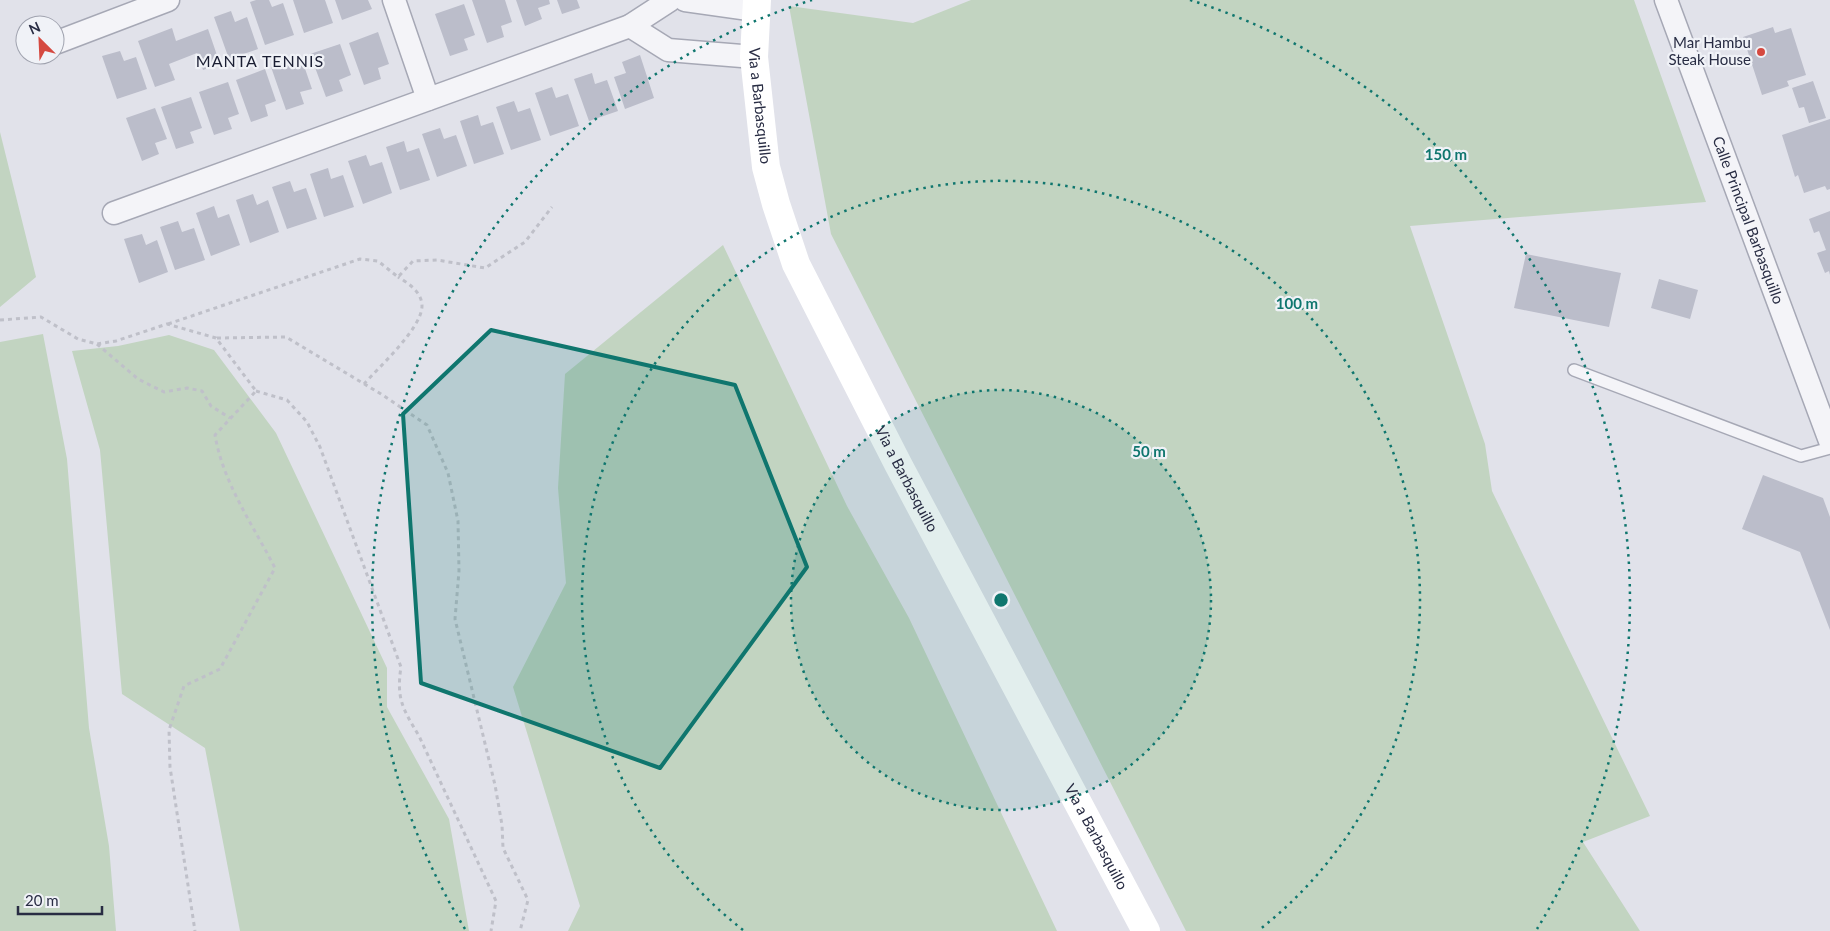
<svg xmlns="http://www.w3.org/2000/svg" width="1830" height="931" font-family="Lato,sans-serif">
  <rect width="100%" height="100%" fill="#e1e2ea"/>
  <path fill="#c2d4c1" d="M971,0H1634L1706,202L1410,226L1485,444L1492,491L1650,816L1583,842L1640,931H1186L831,234L789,6L913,23Z
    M0,132L36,277L0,307Z
    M723,245L847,506L909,618L1057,931H568L580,906L513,687L566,583L558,488L565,374Z
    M43,334L67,459L89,728L109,846L116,931H0V342Z
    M169,335L214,350L276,433L387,668V707L449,819L469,931H240L205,748L122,694L100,450L72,351L118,346Z"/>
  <path fill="#bbbdca" d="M256,0H269L272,7L283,3L294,35L265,45L250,2Z
    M293,0H325L333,23L304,33Z
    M335,0H368L372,9L342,20Z
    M472,0H505L512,22L501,26L504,37L487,43Z
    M516,0H549L550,4L538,8L542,19L525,26Z
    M557,0H577L580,8L562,14Z
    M464,4L475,35L464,39L468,50L450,56L435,14Z
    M231,11L235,22L247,17L258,49L229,59L214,17Z
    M1773,27L1775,33L1791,28L1806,75L1787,81L1789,86L1762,95L1743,37Z
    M172,28L176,41L208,29L220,64L203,70L197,53L169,64L175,80L155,87L138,41Z
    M378,32L389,64L378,68L381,79L364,85L349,43Z
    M340,44L351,75L339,80L343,91L326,97L310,54Z
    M120,51L124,61L136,57L147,89L117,99L102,56Z
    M640,55L654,98L625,109L614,77L626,73L622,62Z
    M301,57L312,89L300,92L304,104L286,110L271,67Z
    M265,69L276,101L265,105L268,116L251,122L236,80Z
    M592,73L595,84L607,80L618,111L589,121L574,79Z
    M1813,81L1826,118L1809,123L1804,107L1799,108L1792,88Z
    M228,82L239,114L228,118L232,129L214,135L199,92Z
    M552,87L556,98L568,94L579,126L550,136L535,93Z
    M191,97L202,128L190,132L194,143L176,149L161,107Z
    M514,101L518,112L530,108L541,140L511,150L496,107Z
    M155,108L167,139L155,143L159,154L142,161L126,118Z
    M478,115L481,126L493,122L504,154L474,164L460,121Z
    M1830,119V189L1827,190L1825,186L1804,193L1798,175L1795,177L1782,135Z
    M440,128L444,139L456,135L467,166L437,177L422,134Z
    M404,141L407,152L419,148L430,180L400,190L386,147Z
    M366,155L370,166L382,162L392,193L363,204L348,161Z
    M328,168L331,179L343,175L354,207L324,217L310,174Z
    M290,181L294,192L306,188L317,219L287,229L272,187Z
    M253,194L257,205L268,200L279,232L250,243L236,200Z
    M214,206L218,218L229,214L240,245L211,256L196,213Z
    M1830,211V275L1829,271L1825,273L1817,253L1826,250L1819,231L1814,233L1809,219Z
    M178,221L182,232L194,228L205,260L175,270L160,227Z
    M142,234L146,245L157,240L168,272L139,283L124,239Z
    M1526,254L1621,273L1609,327L1514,308Z
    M1659,279L1698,290L1690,319L1651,308Z
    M1763,475L1823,498L1830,517V630L1800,552L1742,529Z"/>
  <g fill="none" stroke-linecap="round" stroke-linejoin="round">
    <defs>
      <path id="service" d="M1574,370L1801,456L1830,448"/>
      <g id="minor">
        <path d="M394,0L428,99"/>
        <path d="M685,0L756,10"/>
        <path id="s1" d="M1666,0L1830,441"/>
        <path d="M630,26L668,50L754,57"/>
        <path d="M55,43L168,0"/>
        <path d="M114,213L630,26L670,0"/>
      </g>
    </defs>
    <use href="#service" stroke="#a6a8b5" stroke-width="14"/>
    <use href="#minor" stroke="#a6a8b5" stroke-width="25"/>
    <path stroke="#bfc0c9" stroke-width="3" stroke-dasharray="4 4" stroke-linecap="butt" d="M0,320L41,317L78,339L97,344L116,341L167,324L216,338L256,391L215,435C223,483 253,525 275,568L220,669L184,686L169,730L170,767L195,931
      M168,324L360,259L378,261L398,277L413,261L437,260L485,268L525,242L552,207
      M217,338L286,337L381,394L427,425L448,473L458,521L459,571L455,619L495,785L502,825L503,848L528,900L520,931
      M97,344L138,379L164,392L187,388L202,391L211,406L230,418
      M364,384C379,367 422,328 422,306C422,292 408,283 398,277
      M256,391L287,400L307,422L320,447L401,667C396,699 403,709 419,736L496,901L491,931"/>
    <use href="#service" stroke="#f4f4f8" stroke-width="11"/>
    <use href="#minor" stroke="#f4f4f8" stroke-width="22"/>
    <path stroke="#fff" stroke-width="28" id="s2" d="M757,0L754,57L766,167L776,204L796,264L898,464L1146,931"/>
  </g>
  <path fill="#0f766e" fill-opacity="0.2" stroke="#0f766e" stroke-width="4" stroke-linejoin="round" d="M491,330L735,385L807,567L660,768L421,683L403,414Z"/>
  <circle cx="1001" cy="600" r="210" fill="#0f766e" fill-opacity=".12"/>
  <g fill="none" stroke="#0f766e" stroke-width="2.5" stroke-dasharray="2.5 5">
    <circle cx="1001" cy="600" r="210"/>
    <path d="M743 930A419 419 0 1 1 1259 930"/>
    <path d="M465 929A629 629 0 0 1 812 0M1190 0A629 629 0 0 1 1537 929"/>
  </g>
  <circle fill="#d54940" stroke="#f0f2f7" stroke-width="2" cx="1761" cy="52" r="5"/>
  <g text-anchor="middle" stroke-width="4.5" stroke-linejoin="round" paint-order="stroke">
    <g font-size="15" fill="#282c43" stroke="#f0f2f7" text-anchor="end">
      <text x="1751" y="48">Mar Hambu<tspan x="1751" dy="17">Steak House</tspan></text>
    </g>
    <g font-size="15" fill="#282c43" stroke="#f0f2f7">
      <text dy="5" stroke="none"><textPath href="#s2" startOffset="106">Via a Barbasquillo</textPath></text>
      <text dy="5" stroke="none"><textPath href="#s1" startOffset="235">Calle Principal Barbasquillo</textPath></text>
      <text dy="5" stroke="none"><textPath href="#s2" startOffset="511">Via a Barbasquillo</textPath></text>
      <text dy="5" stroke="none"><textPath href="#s2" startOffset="916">Via a Barbasquillo</textPath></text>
    </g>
    <g font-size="16" letter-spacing="1" fill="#1a1e33" stroke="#f0f2f7">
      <text x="260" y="67">MANTA TENNIS</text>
    </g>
  </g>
  <circle cx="1001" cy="600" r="8" fill="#0f766e" stroke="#f0f2f7" stroke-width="2.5"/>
  <g font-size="15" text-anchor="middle" font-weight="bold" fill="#0f766e" stroke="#f0f2f7" stroke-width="4.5" stroke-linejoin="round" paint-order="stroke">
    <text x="1446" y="160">150 m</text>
    <text x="1297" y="309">100 m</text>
    <text x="1149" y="457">50 m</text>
  </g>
  <g transform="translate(40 40) rotate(336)"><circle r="24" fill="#f0f2f7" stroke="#a0a3af"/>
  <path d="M0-4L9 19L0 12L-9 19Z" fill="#d54940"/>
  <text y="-8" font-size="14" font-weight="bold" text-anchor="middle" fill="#282c43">N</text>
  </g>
  <path d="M18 906v8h84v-8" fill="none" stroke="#282c43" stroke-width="2.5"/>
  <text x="25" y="906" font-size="15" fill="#282c43" stroke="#f0f2f7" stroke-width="4" paint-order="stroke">20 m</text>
</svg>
